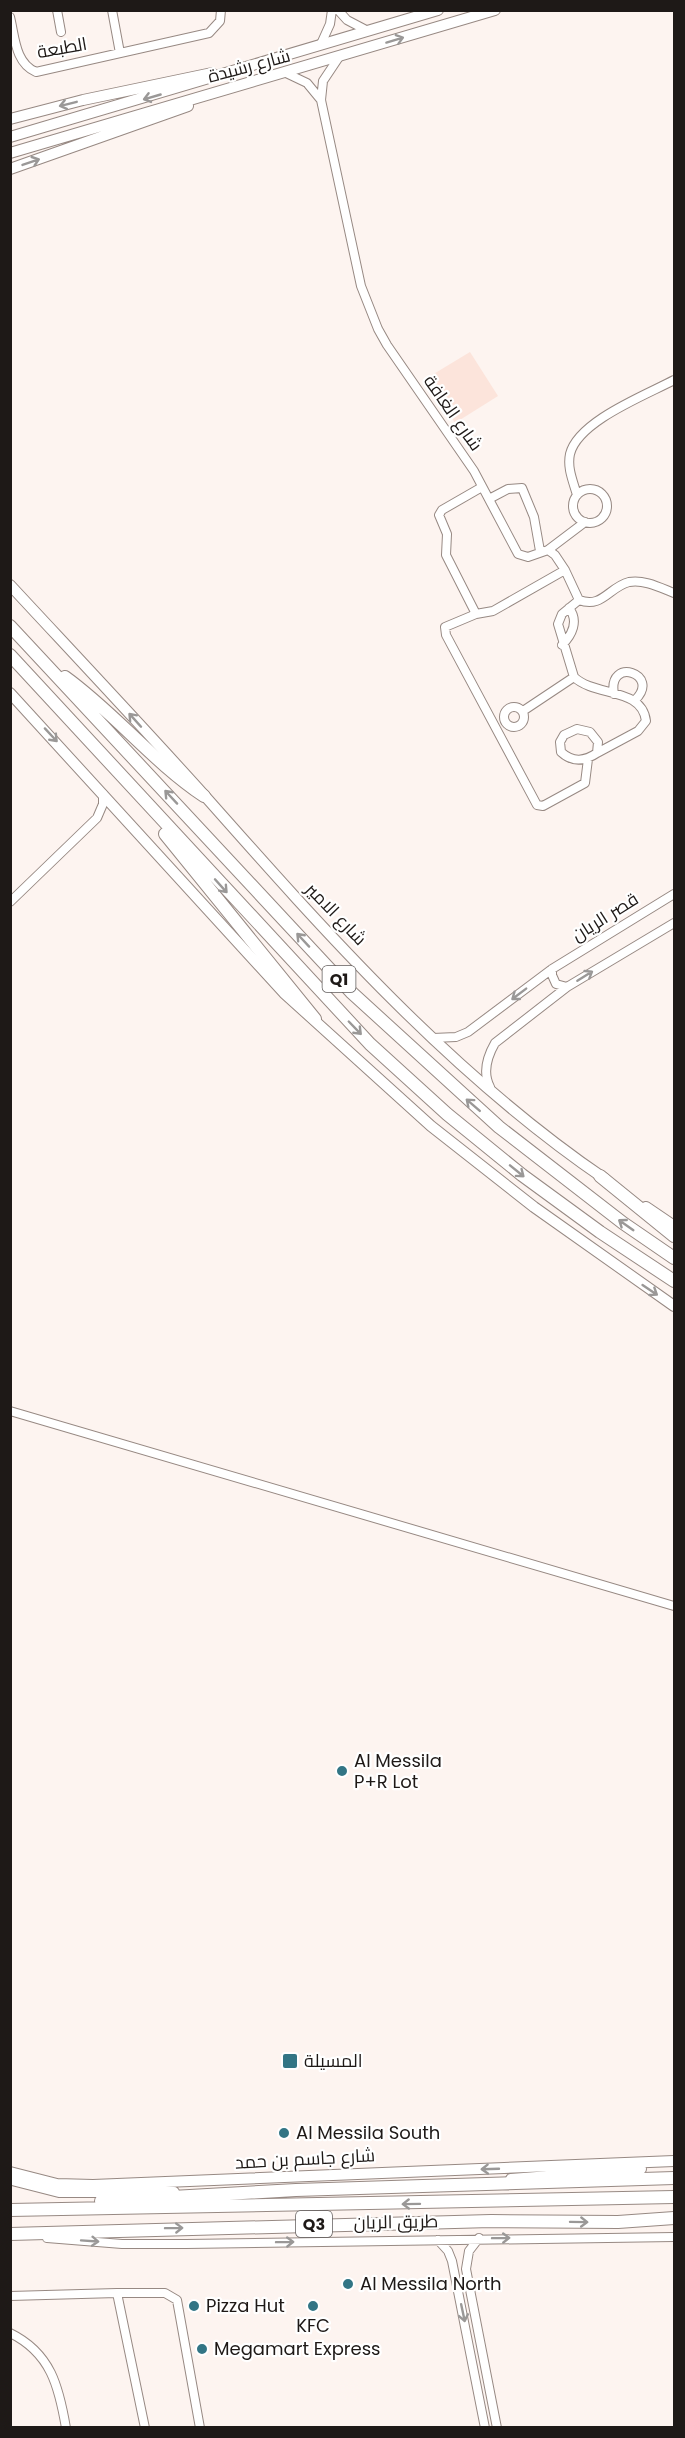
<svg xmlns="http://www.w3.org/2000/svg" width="685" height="2438" font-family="Poppins,Cairo,sans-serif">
  <rect width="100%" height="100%" fill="#fdf4f0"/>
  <path fill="#fce4db" d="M470,352L498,396L455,423L427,378Z"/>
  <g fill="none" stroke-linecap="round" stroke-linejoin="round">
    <defs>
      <path id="minor" d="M57,10L61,32
        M112,10L120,53
        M338,10L347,20L366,30
        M10,17C15,37 15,63 36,72L209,33L220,21L221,10
        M321,44L330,24L332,10
        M339,57L323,81L321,100L361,286L378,329L387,345L474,471L518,554L528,557L548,550L555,555L565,570L579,600C602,609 609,587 629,582C644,579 661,588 674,593
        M286,73L307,83L321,100
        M482,487L442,510L439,515L447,534L446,555L476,614L493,611L565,570
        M573 506a17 17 0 1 1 34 0a17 17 0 1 1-34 0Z
        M577,495C573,481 567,468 570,454C578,421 646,395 674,380
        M489,499L508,489L522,488L534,517L540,551
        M548,550L585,522
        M579,600L562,614L558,624L574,677C595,697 642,687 646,721L638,731L597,753
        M476,614L445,627L446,635L537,805L543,806L585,783L588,759
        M562,645C572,635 579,621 569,608
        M614,694C607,656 662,674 635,700
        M504 717a10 10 0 1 1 20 0a10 10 0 1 1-20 0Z
        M523,711L574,677
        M577,729L590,732L598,742L597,753C585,761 573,763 561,752L560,742L564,735Z
        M10,902L97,818L103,804V794
        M552,969V975L556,984L567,987
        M433,1038L456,1037L468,1032L552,969L674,894
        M490,1087C482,1072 487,1057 495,1043L567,987L674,923
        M10,1411L674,1606
        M47,2238L122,2244H186L674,2237
        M479,2238L469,2251L466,2269L497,2428
        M438,2240L448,2251L452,2261L485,2428
        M117,2293H165L177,2300L200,2428
        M10,2296L117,2293L145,2428
        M10,2333C51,2353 59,2387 66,2428"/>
      <path id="major" d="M10,119L83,100L212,73
        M10,137L438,10
        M10,153L495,10
        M10,169L188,106
        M10,585C75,655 140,724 204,795C326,933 452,1075 605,1179
        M10,693L284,993L431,1126L534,1207L674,1306
        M646,1207L674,1226
        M10,2172L57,2184L93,2185L674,2161
        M511,2179L641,2169
        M12,2180L59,2192H174"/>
      <path id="highway" d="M10,626L351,992L499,1127L623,1223L674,1258
        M10,655L370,1044L447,1114L522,1175L600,1232L674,1281
        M65,677C115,713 153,762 204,796
        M165,834L315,1019
        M600,1176L674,1236
        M101,2201L296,2190L674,2178
        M10,2210L674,2197
        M10,2234L491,2221L618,2222L674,2218"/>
    </defs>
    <use href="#minor" stroke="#978983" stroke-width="10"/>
    <use href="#major" stroke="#978983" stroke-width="12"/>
    <use href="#highway" stroke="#978983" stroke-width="14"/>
    <use href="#minor" stroke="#fff" stroke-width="8"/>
    <use href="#major" stroke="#fff" stroke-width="10"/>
    <use href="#highway" stroke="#fff" stroke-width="12"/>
  </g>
  <defs><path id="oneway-shaft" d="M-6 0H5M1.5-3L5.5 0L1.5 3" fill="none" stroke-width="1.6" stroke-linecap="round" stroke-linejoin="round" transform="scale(1.5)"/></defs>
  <g stroke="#9a9897">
    <use href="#oneway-shaft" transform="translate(395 40) rotate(-17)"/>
    <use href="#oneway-shaft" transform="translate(152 97) rotate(164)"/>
    <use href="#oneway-shaft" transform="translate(68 104) rotate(166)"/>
    <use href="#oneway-shaft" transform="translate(31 162) rotate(-19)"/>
    <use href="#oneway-shaft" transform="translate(135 720) rotate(-132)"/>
    <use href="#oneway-shaft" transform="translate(51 735) rotate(47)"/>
    <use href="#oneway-shaft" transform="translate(171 797) rotate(-133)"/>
    <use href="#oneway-shaft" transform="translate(221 886) rotate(48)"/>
    <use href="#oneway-shaft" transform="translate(303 940) rotate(-133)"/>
    <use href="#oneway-shaft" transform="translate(585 976) rotate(-32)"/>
    <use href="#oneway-shaft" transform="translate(519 994) rotate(143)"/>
    <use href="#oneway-shaft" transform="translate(355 1028) rotate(46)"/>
    <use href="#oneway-shaft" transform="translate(473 1105) rotate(-139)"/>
    <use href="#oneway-shaft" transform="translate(517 1171) rotate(39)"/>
    <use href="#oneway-shaft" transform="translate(626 1225) rotate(-145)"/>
    <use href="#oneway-shaft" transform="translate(650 1290) rotate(34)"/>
    <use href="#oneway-shaft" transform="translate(490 2169) rotate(178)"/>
    <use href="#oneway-shaft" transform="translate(411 2204) rotate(179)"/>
    <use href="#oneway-shaft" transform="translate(579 2222) rotate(1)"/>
    <use href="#oneway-shaft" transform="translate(174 2228) rotate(-1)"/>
    <use href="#oneway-shaft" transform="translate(501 2238) rotate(-1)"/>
    <use href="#oneway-shaft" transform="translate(90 2241) rotate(4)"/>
    <use href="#oneway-shaft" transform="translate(285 2242) rotate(-1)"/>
    <use href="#oneway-shaft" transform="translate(463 2313) rotate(78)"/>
  </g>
  <g fill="#327585" stroke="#fff" stroke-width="2">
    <circle cx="342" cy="1771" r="6"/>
    <rect x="282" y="2053" width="16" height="16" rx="3"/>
    <circle cx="284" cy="2133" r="6"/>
    <circle cx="348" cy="2284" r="6"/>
    <circle cx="194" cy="2306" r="6"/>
    <circle cx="313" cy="2306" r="6"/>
    <circle cx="202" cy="2349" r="6"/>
  </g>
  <g text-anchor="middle" stroke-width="4.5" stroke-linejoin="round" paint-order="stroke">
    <g fill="#fff" stroke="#625e5d" stroke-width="1.5">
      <rect x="322.5" y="966" width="33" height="26" rx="4.5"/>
      <rect x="296" y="2211" width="36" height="26" rx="4.5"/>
    </g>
    <g font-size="16" font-weight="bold" fill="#1e1917">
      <text x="339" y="985">Q1</text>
      <text x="314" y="2230">Q3</text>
    </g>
    <g font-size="18" fill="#1e1917" stroke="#fff">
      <text transform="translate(62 48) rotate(-10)" y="6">الطبعة</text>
      <text transform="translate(249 66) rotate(-15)" y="6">شارع رشيدة</text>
      <text transform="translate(453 413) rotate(55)" y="6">شارع الغافة</text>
      <text transform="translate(336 914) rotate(46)" y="6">شارع الامير</text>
      <text transform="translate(605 917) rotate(-32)" y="6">قصر الريان</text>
      <text transform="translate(305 2159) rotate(-3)" y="6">شارع جاسم بن حمد</text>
      <text transform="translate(396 2222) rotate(-1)" y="6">طريق الريان</text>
    </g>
    <g font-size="18" fill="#1e1917" stroke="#fff" text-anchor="start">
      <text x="354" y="1767">Al Messila<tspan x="354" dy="21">P+R Lot</tspan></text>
      <text x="304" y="2067">المسيلة</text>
      <text x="296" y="2139">Al Messila South</text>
      <text x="360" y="2290">Al Messila North</text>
      <text x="206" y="2312">Pizza Hut</text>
      <text x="313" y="2332" text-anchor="middle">KFC</text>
      <text x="214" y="2355">Megamart Express</text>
    </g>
  </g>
  <rect width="685" height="2438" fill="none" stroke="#1e1917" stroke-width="24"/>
</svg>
